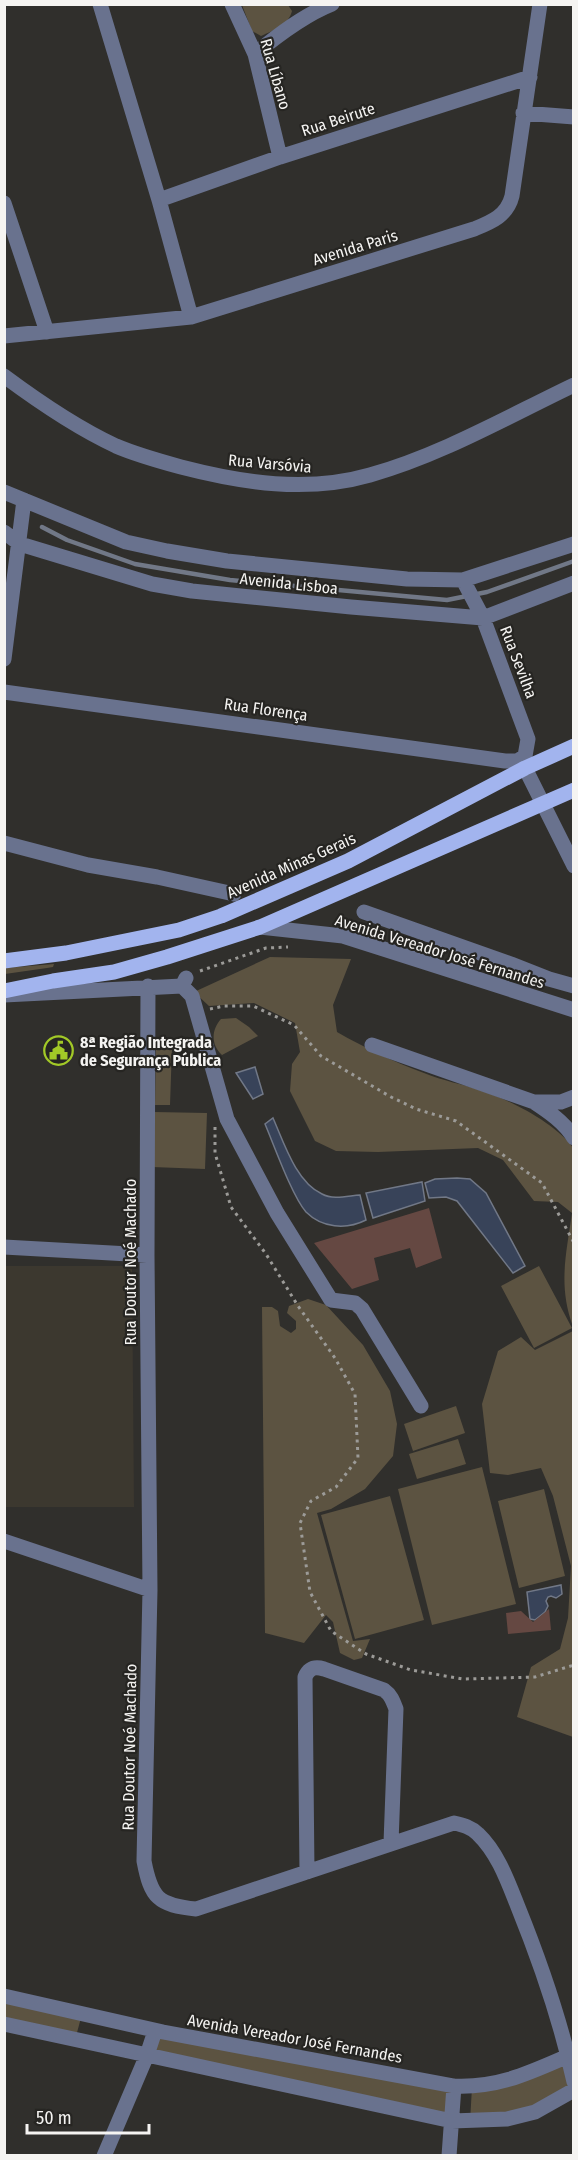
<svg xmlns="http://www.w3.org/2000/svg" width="578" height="2160" font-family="'Fira Sans Condensed',sans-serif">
  <rect width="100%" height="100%" fill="#302f2c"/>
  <path fill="#3c382f" d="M5,1266H132L134,1507H5Z"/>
  <path fill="#5c5341" d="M242,5H288L292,11C288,26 274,30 261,36L252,31Z
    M270,957L351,959L333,1005L337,1032C365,1048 394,1062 424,1073C443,1081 463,1084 482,1091C510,1100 557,1124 574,1149L573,1327C558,1285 566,1256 572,1213L558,1202L534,1201L503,1160L478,1148L378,1152L336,1151L315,1141L290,1091L292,1064L300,1052L295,1023L254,1003L209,1006L194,992Z
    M54,964L53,967L47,968L5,974L4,968Z
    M236,1018L249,1027L258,1036L222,1055C211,1045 211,1030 221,1019Z
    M156,1047H172L170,1105H155Z
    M154,1112L207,1113L205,1169L152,1167Z
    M539,1266L572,1328L534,1348L501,1286Z
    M308,1299L326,1305L363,1345L390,1391L397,1424L393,1456L365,1489L331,1509L317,1513L353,1641L370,1639L362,1658L354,1660L340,1653L333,1622L326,1615L304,1643L265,1633L262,1307H272L278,1311L280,1326L291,1333L296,1329V1321L287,1313L289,1306Z
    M573,1331V1737L517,1717L531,1667L560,1649L568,1618L571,1566L553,1496L541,1468L508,1475L490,1473L482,1404L498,1351L521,1337L535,1350Z
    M456,1406L465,1433L413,1451L404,1424Z
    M458,1439L466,1464L417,1479L409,1454Z
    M482,1467L516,1604L432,1625L398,1489Z
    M544,1489L565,1576L519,1588L498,1501Z
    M390,1496L424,1620L355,1639L321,1515Z
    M5,1996L82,2014L75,2040L5,2024Z
    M155,2031L454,2086L452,2121L147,2055Z
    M568,2056L573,2090L561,2098L470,2122L472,2087Z"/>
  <path fill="#384359" stroke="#717887" stroke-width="1.5" d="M255,1067L263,1094L253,1099L236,1073Z
    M273,1118C284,1143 296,1182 322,1194C333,1200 347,1196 360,1195L366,1220C346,1230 322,1228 306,1212C292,1196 274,1145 265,1124Z
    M457,1178L470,1179L486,1193L525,1266L513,1273L457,1201L446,1197L429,1198L425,1183L435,1179Z
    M422,1182L425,1201L373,1218L366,1193Z
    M561,1585L562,1594L556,1598L551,1596L548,1597L546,1601L548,1606L545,1612L535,1620L530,1619L527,1592Z"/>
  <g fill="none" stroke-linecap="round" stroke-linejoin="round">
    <path stroke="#717887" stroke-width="4.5" d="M42,527L67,540L135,564L230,580L447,600L487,592L574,561"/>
  </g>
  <path fill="#654842" d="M429,1208L442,1258L416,1268L410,1248L374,1258L379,1280L352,1289L314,1243Z
    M549,1609L551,1630L508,1634L506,1613L521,1611L533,1622Z"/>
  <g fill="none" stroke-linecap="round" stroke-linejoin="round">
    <path stroke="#9c9b98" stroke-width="3" stroke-dasharray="3 4.5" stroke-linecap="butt" d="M200,971L266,948L288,947
      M210,1009L224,1006H253L294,1025L321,1056L391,1097L416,1109L456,1121L542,1183L574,1243
      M215,1127V1153L231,1207L266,1254L298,1306L335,1358L355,1394L358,1458L336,1487L311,1501L300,1523L310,1592L331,1631L366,1654L411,1670L463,1679L535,1677L574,1665"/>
    <path stroke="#69728e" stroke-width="15" d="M100,4L159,200L191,317
      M232,4L255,54L280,157
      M255,54C278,35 304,15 332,4
      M523,113L574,117
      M159,200L280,157L530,77
      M4,203L47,332
      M4,336L191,317L474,229C491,222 507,216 512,196L540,4
      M4,376C39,402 77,428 116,446C137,455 159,461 181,467C243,483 307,493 370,475C441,455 507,417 574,385
      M4,492L126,542L167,551L227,561L407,579L463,580L574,544
      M4,532L20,544L152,584L192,591L351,607L483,618L574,583
      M4,659L24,500
      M4,692L505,761H517L525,756L528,739L483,618L463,580
      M525,768L574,866
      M4,843L88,865L157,877L234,894
      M364,912L511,964L549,979L574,986
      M260,927L343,936L574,1010
      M148,986L147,1255L150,1590L144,1861C151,1898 158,1905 196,1909L454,1823C463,1825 471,1827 478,1834C498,1853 508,1882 518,1907C541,1964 561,2022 574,2082
      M182,986L192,996L227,1119L277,1213L331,1300L355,1303L362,1309L421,1406
      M4,995L182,986L186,978
      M372,1045L534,1102C549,1112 564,1122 574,1138
      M534,1102H561L574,1097
      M4,1247L147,1255
      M4,1541L150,1590
      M307,1872L305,1677C309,1668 314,1666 324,1669L384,1690C391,1695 393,1701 396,1709L391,1843
      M4,1996L163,2032L454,2086C498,2088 529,2073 568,2056L574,2049
      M4,2024L452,2121L507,2119L535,2112L574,2090
      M104,2156L147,2055L155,2031
      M449,2156L454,2086"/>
    <path stroke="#a2b4ee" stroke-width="15" d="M4,961L66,953L179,930L221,916L348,861L525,768L574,746
      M4,991L53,981L114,972L167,957L260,927L574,790"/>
  </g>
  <defs>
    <symbol id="civic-ring" viewBox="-11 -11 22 22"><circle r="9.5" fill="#262522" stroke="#a2c927" stroke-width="1.5"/><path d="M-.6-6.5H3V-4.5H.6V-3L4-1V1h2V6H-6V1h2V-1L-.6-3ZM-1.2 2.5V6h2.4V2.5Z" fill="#a2c927"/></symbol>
  </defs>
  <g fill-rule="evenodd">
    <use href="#civic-ring" x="42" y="1034" width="33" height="33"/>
  </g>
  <g text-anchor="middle" stroke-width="4.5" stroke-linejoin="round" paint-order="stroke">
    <g font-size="16" fill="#f5f4f2" stroke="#262522">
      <text transform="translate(276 74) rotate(74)" y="6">Rua Líbano</text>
      <text transform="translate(338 119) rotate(-18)" y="6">Rua Beirute</text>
      <text transform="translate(355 247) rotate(-17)" y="6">Avenida Paris</text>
      <text transform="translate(270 463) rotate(5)" y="6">Rua Varsóvia</text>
      <text transform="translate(289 583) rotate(6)" y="6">Avenida Lisboa</text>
      <text transform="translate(519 662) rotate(69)" y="6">Rua Sevilha</text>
      <text transform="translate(266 709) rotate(8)" y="6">Rua Florença</text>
      <text transform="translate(291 865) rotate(-24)" y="6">Avenida Minas Gerais</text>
      <text transform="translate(440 951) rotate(17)" y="6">Avenida Vereador José Fernandes</text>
      <text transform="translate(130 1262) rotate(-90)" y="6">Rua Doutor Noé Machado</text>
      <text transform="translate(129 1747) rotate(-89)" y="6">Rua Doutor Noé Machado</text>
      <text transform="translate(295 2038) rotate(10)" y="6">Avenida Vereador José Fernandes</text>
    </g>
    <g font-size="16" font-weight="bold" fill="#f5f4f2" stroke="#262522" text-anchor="start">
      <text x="80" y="1048">8ª Região Integrada<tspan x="80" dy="18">de Segurança Pública</tspan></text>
    </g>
  </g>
  <rect width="578" height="2160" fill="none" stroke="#f5f4f2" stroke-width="12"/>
  <path d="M27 2124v9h122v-9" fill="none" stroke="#f5f4f2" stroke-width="3"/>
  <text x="36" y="2124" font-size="18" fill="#f5f4f2" stroke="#262522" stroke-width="4.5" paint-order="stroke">50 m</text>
</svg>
